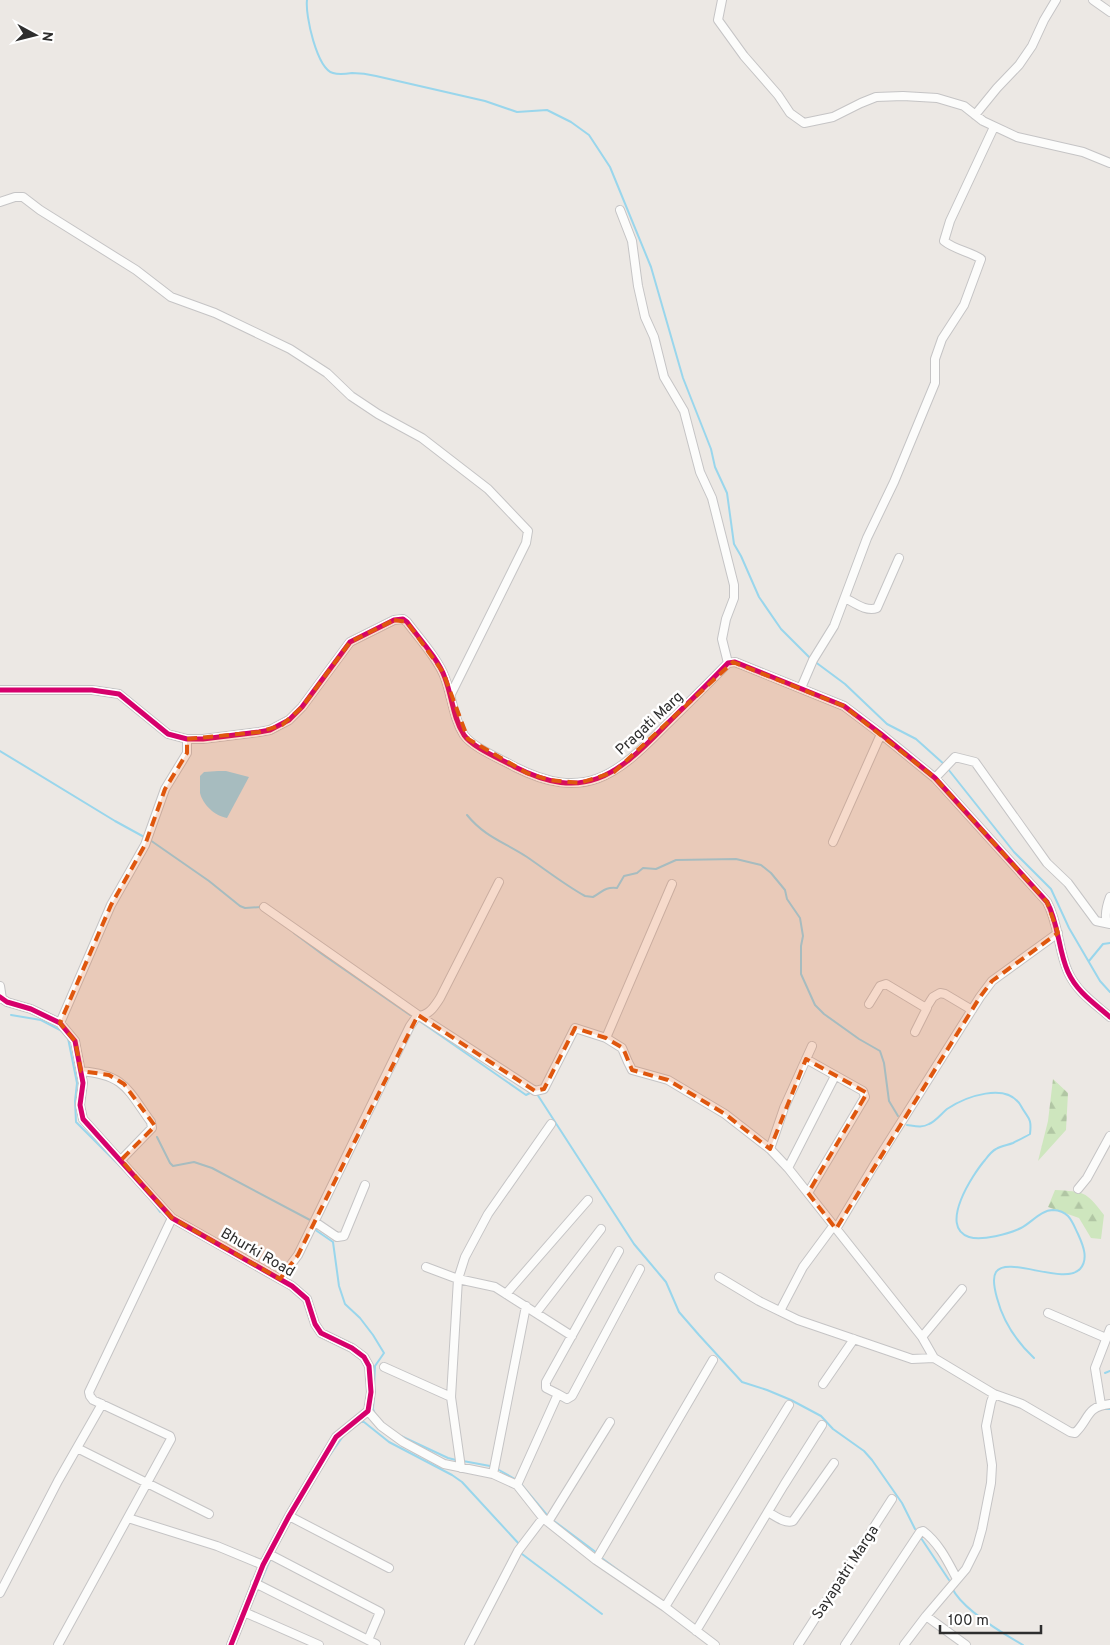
<svg xmlns="http://www.w3.org/2000/svg" width="1110" height="1645" font-family="Overpass,sans-serif">
  <defs>
    <pattern id="forest-firs" width="22" height="20" patternUnits="userSpaceOnUse" patternTransform="scale(1.25)"><rect width="22" height="20" fill="#cee6be"/><path d="M5 1l3.5 6h-7zM16 11l3.5 6h-7z" fill="#b1c6a4"/></pattern>
  </defs>
  <rect width="100%" height="100%" fill="#ece8e4"/>
  <path fill="url(#forest-firs)" d="M1053,1079L1068,1093L1066,1130L1038,1161L1048,1121Z
    M1055,1190C1084,1192 1085,1190 1104,1215L1101,1239L1091,1238L1079,1218L1048,1207Z"/>
  <path fill="#99d6ec" d="M218,771H226L249,777L227,818C215,816 203,805 200,793C200,787 200,781 200,776L204,772Z"/>
  <g fill="none" stroke-linecap="round" stroke-linejoin="round">
    <path stroke="#99d6ec" stroke-width="2" d="M307,0C305,15 317,69 333,73C339,75 346,74 352,73C360,73 368,74 376,76L485,101L517,112L547,110L571,122L589,135L610,167L651,267L683,378L711,449L715,467L727,493L734,544L741,556L759,597L781,629L811,659
      M814,661L845,684L887,724L916,739L945,765
      M0,751L115,821L146,838
      M948,769L1014,852L1051,889L1069,928L1100,981L1110,992
      M467,815C485,837 504,842 527,857C546,870 565,885 585,896L593,897C604,891 604,887 617,888L624,876L637,873L643,868L656,869L676,860L736,859L761,865L771,873L785,890L787,899L800,918L803,936L801,946V974L815,1005L824,1014L859,1039L880,1051L884,1063L889,1101L898,1116
      M150,840L209,881L240,906L245,908L261,907
      M294,933L322,954L410,1015
      M1089,961L1103,944L1110,943
      M11,1015L41,1020L62,1031L68,1038L77,1083L75,1101L76,1122L132,1178
      M418,1020L526,1095L532,1092
      M537,1094L634,1244L666,1282L679,1312L699,1335L742,1382L767,1390L791,1400L821,1416L833,1429L864,1451L872,1460L902,1503L915,1529
      M907,1125C915,1126 922,1128 929,1124C936,1121 941,1114 947,1109C965,1097 1007,1081 1021,1106C1028,1119 1032,1117 1030,1134C1025,1137 1019,1140 1013,1143C1008,1145 1001,1146 996,1149C992,1151 988,1156 985,1160C973,1174 938,1227 969,1237C982,1241 1009,1234 1021,1228C1031,1223 1041,1210 1053,1210C1070,1211 1072,1222 1078,1234C1083,1245 1089,1259 1080,1269C1064,1286 1007,1255 996,1272C992,1278 995,1291 997,1298C1003,1321 1017,1342 1034,1358
      M157,1137L170,1163L173,1166L194,1162L212,1168L310,1220
      M153,1202L160,1212
      M314,1229L333,1242L339,1286L345,1304L360,1318L373,1335L384,1353L375,1366L374,1387
      M1105,1373L1110,1371
      M374,1394L373,1409L375,1414
      M1103,1409H1110
      M358,1424L361,1422H364L389,1442L452,1475L462,1482L520,1545
      M401,1436L448,1458L456,1460
      M327,1459L346,1432
      M463,1461L490,1466
      M499,1470L515,1479
      M520,1483L547,1515
      M554,1521L597,1553
      M921,1538L949,1580
      M522,1554L602,1614
      M603,1559L637,1584
      M261,1581L270,1560
      M952,1588C962,1609 1002,1633 1023,1645
      M255,1596L257,1589"/>
    <defs>
      <path id="street" d="M722,0L718,20L744,56L778,95L790,113L804,123L833,117L861,103L876,97L903,96L937,98L964,106L983,121L1017,137L1083,152L1110,163
        M1093,0L1110,12
        M975,115L997,88L1019,65L1032,46L1044,20L1056,0
        M0,202L15,197H23L40,210L136,270L171,297L215,313L290,349L327,373L351,396L378,414L422,438L488,489L528,531L526,543L450,696
        M620,210L632,241L638,286L645,317L654,337L664,377L684,411L700,472L712,498L734,585V598L726,619L722,639L728,663
        M845,598C855,603 866,612 877,608L899,558
        M801,688L813,660L834,626L867,538L894,482L935,383V359L942,339L964,305L981,259C969,251 955,250 944,241L950,221L994,127
        M0,690H92L119,694L168,734L187,739H203L259,732L270,730L289,720L302,707L350,642L394,620L403,619L407,622C418,637 439,660 445,678C452,696 453,718 464,735C473,748 501,759 515,767C584,802 616,776 664,727C685,706 707,685 728,663L735,662L844,706L881,734L935,778L1047,902C1059,924 1058,950 1068,972C1077,992 1094,1003 1110,1017
        M935,778L955,757L975,762L1047,863L1068,883L1096,921L1110,924
        M833,842L881,734
        M672,884L606,1038L622,1048L628,1062L632,1070L668,1080L725,1114L770,1149L788,1168L922,1337L934,1358L912,1359L798,1320L759,1301L719,1277
        M264,907L421,1017L535,1091L544,1089L575,1028L606,1038
        M1107,923C1104,915 1107,905 1110,897
        M0,986L2,999
        M0,997L7,1002L31,1009L60,1023L75,1041L83,1083L80,1105L83,1119L172,1218L292,1286L307,1299L315,1324L321,1333L352,1348L364,1357L369,1366L371,1392L368,1411L336,1437L289,1516L263,1565L231,1645
        M869,1004L880,986L886,984L926,1008L933,997L940,993L945,994L972,1010
        M60,1023L111,905L145,845L165,789L187,753V739
        M915,1032L927,1008
        M806,1059L863,1091L865,1097L808,1193
        M81,1071C125,1075 127,1089 151,1122L152,1128L121,1160
        M770,1149L784,1108L812,1046
        M788,1168L835,1076
        M1078,1189L1087,1178L1110,1136
        M315,1222L337,1237L344,1236L365,1185
        M836,1229L873,1167L980,997L992,981L1058,933
        M426,1267L458,1279L495,1287L572,1336
        M280,1279L298,1255L410,1026L417,1016C429,1016 434,1007 440,998L499,882
        M506,1294L588,1200
        M780,1311L803,1267L834,1225
        M536,1313L601,1229
        M1048,1313L1106,1338
        M922,1337L962,1289
        M934,1358L994,1394L1022,1404L1070,1432L1075,1433C1090,1419 1085,1407 1110,1404
        M384,1367L451,1397
        M823,1384L854,1339
        M558,1394L546,1388V1382L619,1251
        M1101,1405L1095,1368L1110,1329
        M368,1411L381,1426L403,1442L444,1464L493,1474L517,1485L543,1518L596,1560L665,1607L715,1645
        M77,1448L209,1514
        M461,1468L451,1397L458,1279L465,1257L488,1214L551,1124
        M493,1474L526,1306
        M517,1485L558,1394L567,1399L572,1396L640,1269
        M768,1512C775,1516 785,1524 793,1521L834,1463
        M289,1516L389,1568
        M128,1518L217,1546L263,1565
        M548,1522L610,1422
        M269,1554L380,1612L368,1640
        M596,1560L713,1360
        M255,1583L376,1644
        M0,1593L58,1481L102,1404
        M665,1607L789,1405
        M244,1612L319,1645
        M926,1616L966,1645
        M696,1631L784,1485L822,1425
        M58,1645L171,1439L170,1436L93,1400L90,1396L89,1392L172,1218
        M469,1645L518,1551L543,1518
        M798,1645L892,1499
        M845,1645L920,1532L923,1531C939,1543 948,1562 957,1579
        M904,1645L926,1616L966,1569L977,1547L982,1529L991,1483L992,1465L986,1426L991,1402L994,1394"/>
    </defs>
    <use href="#street" stroke="#c5c4c5" stroke-width="10"/>
    <use href="#street" stroke="#fcfcfb" stroke-width="8"/>
    <defs>
      <path id="cycleway" d="M0,690H92L119,694L168,734L187,739H203L259,732L270,730L289,720L302,707L350,642L394,620L403,619L407,622C418,637 439,660 445,678C452,696 453,718 464,735C473,748 501,759 515,767C584,802 616,776 664,727C685,706 707,685 728,663L735,662L844,706L881,734L935,778L1047,902C1059,924 1058,950 1068,972C1077,992 1094,1003 1110,1017
        M0,997L7,1002L31,1009L60,1023L75,1041L83,1083L80,1105L83,1119L172,1218L292,1286L307,1299L315,1324L321,1333L352,1348L364,1357L369,1366L371,1392L368,1411L336,1437L289,1516L263,1565L231,1645"/>
    </defs>
    <use href="#cycleway" stroke="#fff" stroke-width="8"/>
    <use href="#cycleway" stroke="#d6006c" stroke-width="5"/>
  </g>
  <path fill="#df570e" fill-opacity="0.2" stroke="#df570e" stroke-width="4" stroke-dasharray="10 6" stroke-linejoin="round" d="M394,620L407,622L443,672L468,739L527,773L549,780L580,783L614,772L733,662L844,706L935,778L1047,902L1058,933L992,981L980,997L836,1229L808,1193L867,1093L806,1059L770,1149L725,1114L668,1080L632,1070L623,1048L606,1038L575,1028L544,1089L535,1091L418,1015L298,1255L280,1279L172,1218L121,1160L155,1126L124,1084L109,1075L81,1071L75,1041L60,1023L111,905L145,845L165,789L187,753V739L259,732L282,725L302,707L350,642Z"/>
  <g text-anchor="middle" stroke-width="5" stroke-linejoin="round" paint-order="stroke">
    <g font-size="15" fill="#2e2e2e" stroke="#fff">
      <text transform="translate(649 723) rotate(-43)" y="5">Pragati Marg</text>
      <text transform="translate(258 1252) rotate(30)" y="5">Bhurki Road</text>
      <text transform="translate(845 1572) rotate(-57)" y="5">Sayapatri Marga</text>
    </g>
  </g>
  <g transform="translate(35 35) rotate(97)" stroke="#ffffff" stroke-width="4" paint-order="stroke">
  <path d="M0-4L9 19L0 12L-9 19Z" fill="#2e2e2e"/>
  <text y="-8" font-size="14" font-weight="bold" text-anchor="middle" fill="#2e2e2e">N</text>
  </g>
  <path d="M940 1625v8h101v-8" fill="none" stroke="#2e2e2e" stroke-width="2.5"/>
  <text x="948" y="1625" font-size="15" fill="#2e2e2e" stroke="#ffffff" stroke-width="4" paint-order="stroke">100 m</text>
</svg>
